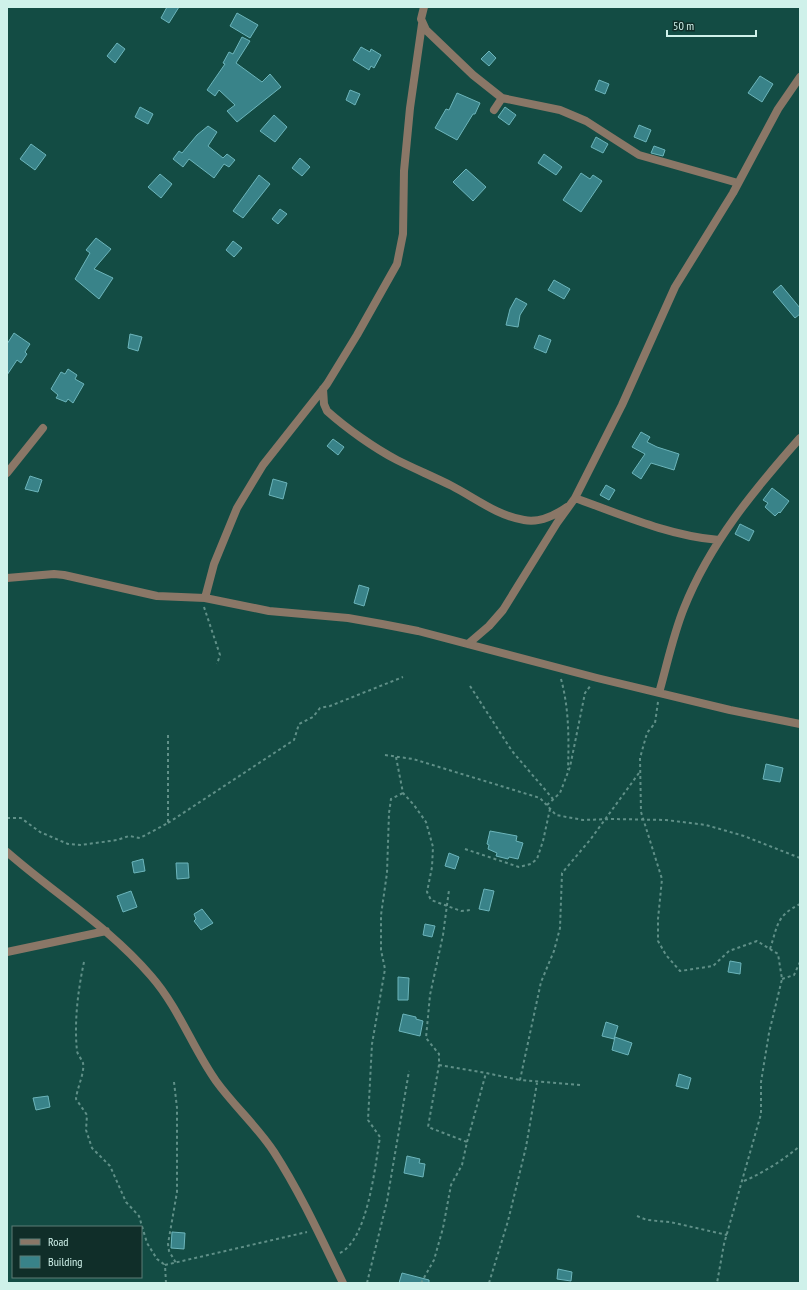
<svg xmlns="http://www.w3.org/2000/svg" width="807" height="1290" font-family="'PT Sans Narrow',sans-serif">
  <rect width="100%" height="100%" fill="#134c44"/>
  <path fill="#398389" stroke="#6cb5bb" d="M167,7H179L169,23L161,18Z
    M237,13L258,25L250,38L230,26Z
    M242,37L250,41L236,63L262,82L270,74L281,87L237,122L227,111L235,105L219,90L215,96L207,90L225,64L223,63L229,52L233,54Z
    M117,43L125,49L115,63L107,56Z
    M361,47L370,52L371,49L381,55L374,68L371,66L369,70L353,60Z
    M489,51L496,58L489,66L481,59Z
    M760,76L773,84L762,102L748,93Z
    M599,80L609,84L605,94L595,90Z
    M350,90L360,94L355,105L346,100Z
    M457,93L480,103L475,114H473L457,140L435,128L446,109L449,110Z
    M140,107L153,114L148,124L135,117Z
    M505,107L516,115L509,125L498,117Z
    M274,115L287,127L275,142L260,131Z
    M639,125L651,130L646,142L634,137Z
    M208,126L217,132L208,146L223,158L227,154L235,160L229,167L224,164L214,178L189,159L183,167L173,159L179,151L182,153L197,135Z
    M596,137L608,144L603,153L591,147Z
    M31,144L46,155L35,170L20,159Z
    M654,146L665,150L663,156L651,153Z
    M544,154L562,167L556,175L538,163Z
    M300,158L310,167L302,176L292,168Z
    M466,169L486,187L473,201L453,182Z
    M581,173L590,179L593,175L602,181L581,212L563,200Z
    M160,174L172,184L161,198L148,187Z
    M259,175L270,184L243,218L233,211Z
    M280,209L287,214L278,224L272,219Z
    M96,238L111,249L94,269L113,278L99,299L75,279L90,253L86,250Z
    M233,241L242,248L234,257L226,250Z
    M554,280L570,289L564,299L548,290Z
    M781,285L800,308V314L795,318L773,292Z
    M516,298L527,304L520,315L518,327L506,325L510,309Z
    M14,333L30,344L25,352L27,354L21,363L17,360L7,375V344Z
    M130,334L142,337L138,351L128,348Z
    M539,335L551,340L546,353L534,348Z
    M68,369L77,375L75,379L84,384L73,403L68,399L66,402L56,398L58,395L51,389L61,372L65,374Z
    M641,432L650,437L647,442L657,447L679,454L674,470L651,463L641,479L632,473L645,454L632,447Z
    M333,439L344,447L338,455L327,446Z
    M30,476L42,480L38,492L25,489Z
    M273,479L287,483L283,499L269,495Z
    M606,485L615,490L609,500L600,495Z
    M772,488L789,501L780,513L779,512L775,516L765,507L768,503L763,500Z
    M740,524L754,531L749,541L735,534Z
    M359,585L369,588L364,606L354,603Z
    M766,764L783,768L780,782L763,779Z
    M490,831L517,836L516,841L523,843L518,859L509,857L508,859L496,856L497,853L488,849L489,845L487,844Z
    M449,853L459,857L455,869L445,866Z
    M143,859L145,871L134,873L132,862Z
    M176,863H188L189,878L177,879Z
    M484,889L494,891L489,911L479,909Z
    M131,891L137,907L123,912L117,896Z
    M202,909L213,923L201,930L194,921L196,919L194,914Z
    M425,924L435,926L432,937L423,935Z
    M730,961L741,963L740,974L728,972Z
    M398,977L409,978L408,1000H398Z
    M403,1014L416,1017V1019L423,1021L420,1036L399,1031Z
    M606,1022L618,1026L614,1039L602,1036Z
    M615,1037L632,1043L628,1055L612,1050Z
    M679,1074L691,1078L688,1089L676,1086Z
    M48,1096L50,1107L36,1110L33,1098Z
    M407,1156L420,1159L419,1163L425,1164L423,1177L404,1173Z
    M172,1232L185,1233L184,1249L171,1248Z
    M558,1269L572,1272L571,1281L557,1279Z
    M402,1273L429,1280V1283H399Z"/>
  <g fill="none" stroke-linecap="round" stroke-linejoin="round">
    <path stroke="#609088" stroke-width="2" stroke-dasharray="3 3" stroke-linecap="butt" d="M204,607L220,655L217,664
      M561,679C569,708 569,739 568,770
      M470,686L512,751L553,799
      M658,702L655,723L647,733L640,758L641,812L662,879L658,919V941L666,955L680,971L713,966L729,951L757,941L778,954L782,979L769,1033L761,1082V1114L724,1244L717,1283
      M385,755L413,759L540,798L556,815L583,820L612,819L666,820L706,825L744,836L800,858
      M396,757L403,793L414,805L426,822L433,847L432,867L427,892L431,900L461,911L471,910
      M547,805L560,793L570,767L585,693L591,685
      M7,818H21L40,832L68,844L81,845L117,840L129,836L140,838L168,823V735
      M168,823L294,740L299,724L313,717L320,708L330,706L403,677
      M465,849L519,867L531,864L537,859L543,841L550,809
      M770,949C778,925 776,916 800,904
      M84,962C78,990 74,1022 77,1051C78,1056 82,1059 83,1063C85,1072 77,1088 76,1099L87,1115L86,1130L92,1148L110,1166L126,1202L139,1216L147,1243L157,1259L165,1265
      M782,979L794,975L800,962
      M439,1065L486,1073
      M174,1082L177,1108V1192L168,1244L169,1251L176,1263
      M580,1085L520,1080L541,982L554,951L560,928L562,873L590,840L639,773
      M467,1142L486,1073L520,1080
      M744,1181C765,1172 783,1160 800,1146
      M637,1216L647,1220L670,1222L727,1235
      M340,1253C368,1239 375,1166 380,1137L368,1120L372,1044L385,969L381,950V915L387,873L389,813L391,799L403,793
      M166,1283L165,1265L307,1232
      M367,1283L387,1201L409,1071
      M421,1283L434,1260L443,1228L451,1185L462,1165L467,1142L428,1127L439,1065V1054L426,1038L430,995L443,935L449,890
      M489,1283L508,1221L526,1147L537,1083"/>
    <path stroke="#8a7767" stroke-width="8" d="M424,7L421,19L426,30L473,75L502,98L560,110L586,121L639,155L738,183
      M494,110L502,98
      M323,389L324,404L327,411C346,428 374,448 397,460C415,469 434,477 452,486C475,498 498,516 524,520C539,523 554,516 567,507
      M7,473L43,428
      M575,498C622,515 670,536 719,540
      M7,578L54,574L64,575L157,596L205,598L269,611L348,618L382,624L418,631L597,678L730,710L800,724
      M205,598L214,564L237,508L263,465L327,384L357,335L397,264L403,234L404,171L410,108L422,24
      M468,644L489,626L503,610L557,523L575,498L622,405L675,287L733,193L778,109L800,77
      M659,693C667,665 673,635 684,608C710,543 754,490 800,438
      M7,852C55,894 109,927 151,976C179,1008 192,1047 216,1081C234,1106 257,1126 274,1152C301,1194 321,1238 343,1283
      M7,952L106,931"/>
  </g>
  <rect width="807" height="1290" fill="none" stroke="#cff1ea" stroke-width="16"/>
  <rect x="12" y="1226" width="130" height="52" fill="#102e29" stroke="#5c7c76"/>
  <rect x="20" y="1239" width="20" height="6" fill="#8a7767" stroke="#5c7c76"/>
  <text x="48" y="1246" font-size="12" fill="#cff1ea">Road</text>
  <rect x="20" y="1256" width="20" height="12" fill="#398389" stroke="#5c7c76"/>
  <text x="48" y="1266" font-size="12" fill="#cff1ea">Building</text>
  <path d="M667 30v6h89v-6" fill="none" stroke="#cff1ea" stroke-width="2"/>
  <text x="673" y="30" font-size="12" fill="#cff1ea" stroke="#102e29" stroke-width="3" paint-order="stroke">50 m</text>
</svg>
